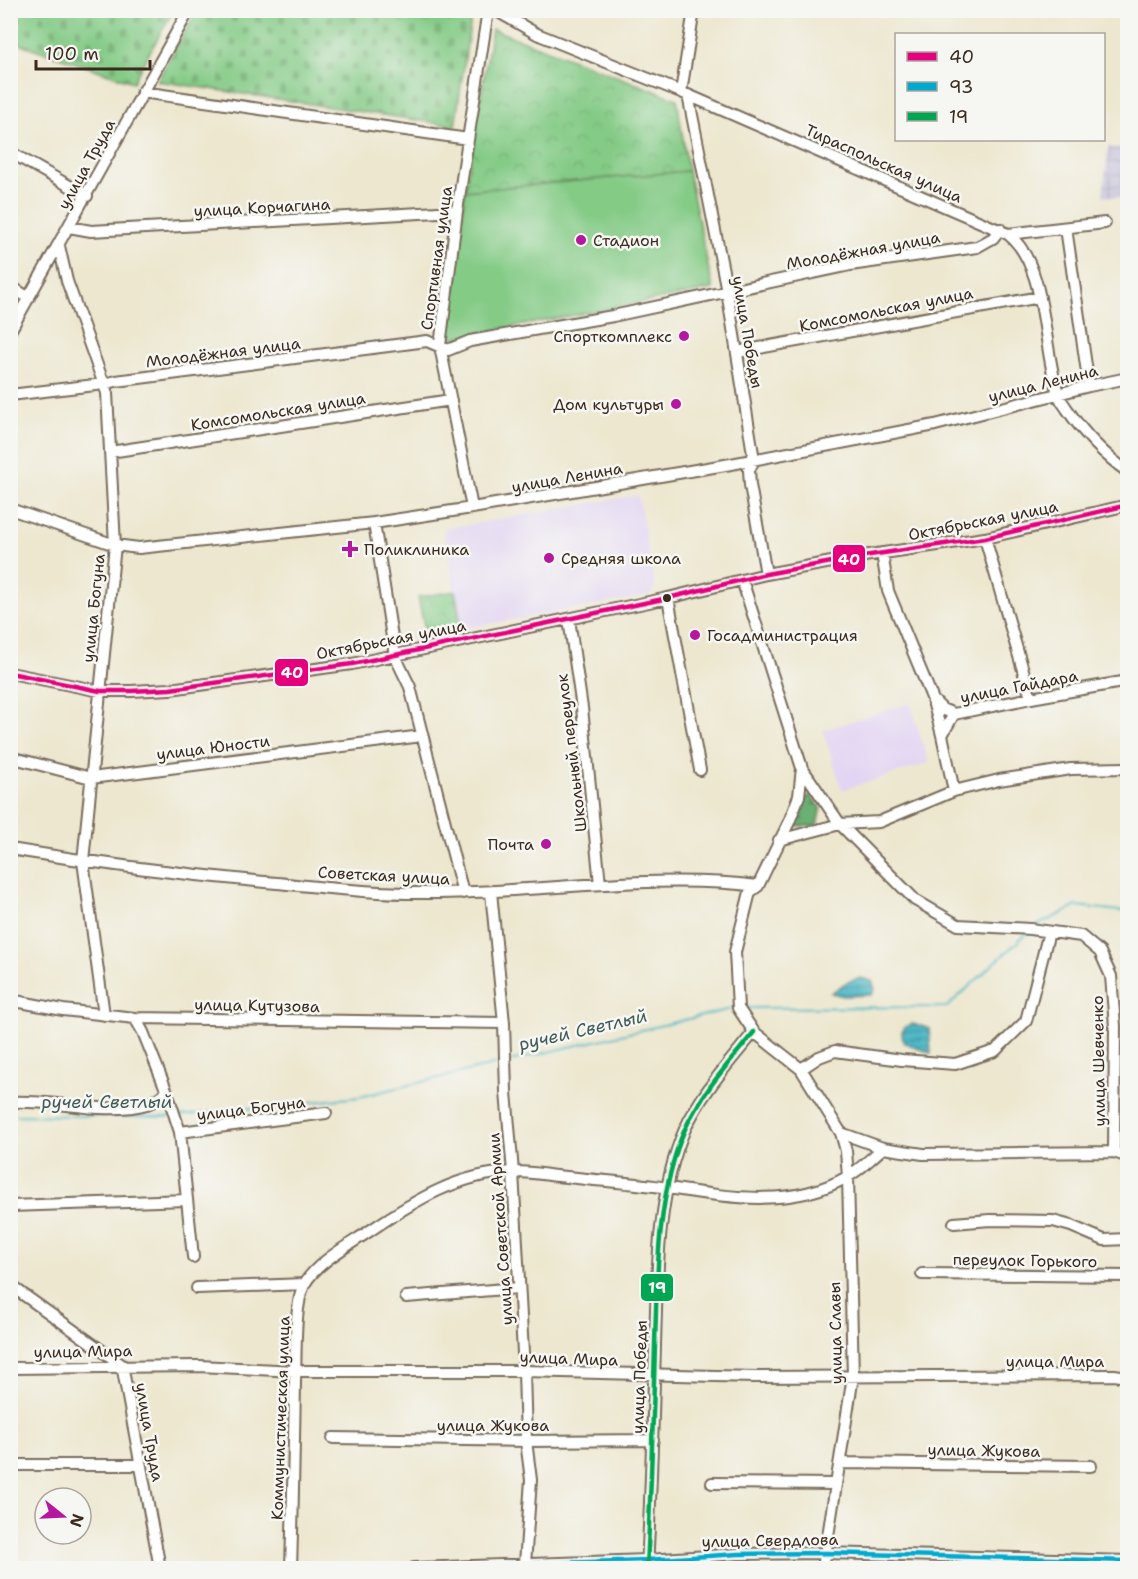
<svg xmlns="http://www.w3.org/2000/svg" width="1138" height="1579" font-family="'Shantell Sans',sans-serif">
  <defs>
    <pattern id="industrial-grid" width="8" height="8" patternUnits="userSpaceOnUse" patternTransform="scale(1.5)"><rect width="8" height="8" fill="#c5c0da"/><path d="M0 4h8M4 0v8" fill="none" stroke="#aaa5bb"/></pattern>
    <pattern id="forest-firs" width="22" height="20" patternUnits="userSpaceOnUse" patternTransform="scale(1.5)"><rect width="22" height="20" fill="#6baf73"/><path d="M5 1l3.5 6h-7zM16 11l3.5 6h-7z" fill="#598f5e"/></pattern>
    <pattern id="cemetery-stones" width="16" height="16" patternUnits="userSpaceOnUse" patternTransform="scale(1.5)"><rect width="16" height="16" fill="#84cb86"/><path d="M2 7V4a2 2 0 0 1 4 0v3zM10 15v-3a2 2 0 0 1 4 0v3z" fill="#73ae73"/></pattern>
    <pattern id="park-crowns" width="20" height="18" patternUnits="userSpaceOnUse" patternTransform="scale(1.5)"><rect width="20" height="18" fill="#84cb86"/><path d="M2 6a3 3 0 1 1 6 0M12 15a3 3 0 1 1 6 0" fill="none" stroke="#73ae73"/></pattern>
    <pattern id="water-rules" width="6" height="5" patternUnits="userSpaceOnUse" patternTransform="scale(1.5)"><rect width="6" height="5" fill="#4ab6c5"/><path d="M0 2.5h6" fill="none" stroke="#3f949f"/></pattern>
  </defs>
  <rect width="100%" height="100%" fill="#f6f6f2"/>
  <filter id="ink" filterUnits="userSpaceOnUse"><feTurbulence type="fractalNoise" baseFrequency=".0167" numOctaves="2"/><feDisplacementMap in="SourceGraphic" scale="12" xChannelSelector="R" yChannelSelector="G"/><feConvolveMatrix kernelMatrix="1 2 1 2 8 2 1 2 1" color-interpolation-filters="sRGB"/></filter>
  <filter id="wash" filterUnits="userSpaceOnUse"><feTurbulence type="fractalNoise" baseFrequency=".008" numOctaves="4" result="noise"/><feDisplacementMap in="SourceGraphic" scale="24" xChannelSelector="R" yChannelSelector="G"/><feGaussianBlur stdDeviation="1.35" result="paint"/><feColorMatrix in="noise" values="0 0 0 0 0 0 0 0 0 0 0 0 0 0 0 0 0 1.4 0 .05"/><feComposite in="paint" operator="in"/></filter>
  <g filter="url(#wash)">
    <rect width="100%" height="100%" fill="#ede7cf"/>
    <path fill="#e2d4f3" d="M638,495L655,587L651,595L462,629L443,529Z
      M910,703L929,763L842,790L823,730Z"/>
    <path fill="url(#industrial-grid)" d="M1108,147L1127,149V198L1103,196Z"/>
    <path fill="url(#forest-firs)" stroke="#536c48" stroke-width="1.5" d="M810,795L821,807L817,826H796L793,824L802,800Z"/>
    <path fill="url(#cemetery-stones)" stroke="#607a52" stroke-width="1.5" d="M11,10H173V11L133,82L11,41Z
      M469,11L472,12L455,126L157,81L197,11Z"/>
    <path fill="url(#park-crowns)" stroke="#607a52" stroke-width="1.5" d="M492,29L677,99L688,171L465,191Z
      M455,591L462,632L427,640L418,597Z"/>
    <path fill="#84cb86" stroke="#607a52" stroke-width="1.5" d="M688,171L713,289L449,339L465,191Z"/>
    <path fill="url(#water-rules)" stroke="#427072" stroke-width="1.5" d="M861,978L872,981L875,989L871,995L844,996L831,993L847,982Z
      M912,1024L929,1028L931,1053L903,1042L902,1032L905,1027Z"/>
    <g fill="none" stroke-linecap="round" stroke-linejoin="round">
      <path stroke="#4ab6c5" stroke-width="2" d="M1036,926L1077,906L1128,912
        M744,1008L947,1007L1027,933
        M510,1061L735,1008
        M10,1115L170,1117
        M179,1116L359,1097L501,1063"/>
    </g>
  </g>
  <g filter="url(#ink)">
    <g fill="none" stroke-linecap="round" stroke-linejoin="round">
      <defs>
        <path id="minor" d="M495,10L537,34L681,92L1008,234C1048,266 1042,347 1058,393C1059,399 1064,404 1067,409C1084,434 1103,454 1128,472
          M142,92L468,139
          M681,92L694,10
          M688,95L727,291L754,460L749,470L750,485L766,574
          M10,152L87,196
          M69,227L91,231L457,211
          M1066,228L1089,386
          M1008,234L1105,223
          M59,246L67,281L107,393L115,545L83,861L104,1015
          M10,286L29,298
          M10,331L189,10
          M737,352L1040,297
          M10,395L104,384L116,381L427,341L448,350L470,341L613,316L850,265L977,247L993,238L1000,229
          M110,452L451,400
          M472,508L440,346L457,211L488,10
          M10,509L115,545L139,548L374,523L472,508L731,464L935,425L1089,386L1128,378
          M374,523L395,656L410,687L463,893
          M985,538L1031,698
          M882,553L888,591L933,700L942,709L954,714L1031,698L1128,681
          M742,580L802,768L840,824L915,900L958,925L1030,929L1081,936L1100,952L1111,976L1115,1026L1114,1152
          M668,598L700,770
          M569,619L582,708L600,884
          M10,673L100,691H131L170,689L352,664L668,598L766,574L870,555L985,538L1128,505
          M933,701L942,735
          M954,714L942,735L954,791
          M10,757L91,778L422,736
          M802,768L799,796L789,822L758,886L750,892L735,952L738,1008L754,1032L801,1069L841,1133L883,1148L923,1154L1114,1152L1128,1157
          M779,840L840,824L879,822L954,791L999,780L1071,769L1128,768
          M10,849C99,864 187,875 277,883C328,888 379,894 431,893C540,893 649,873 758,886
          M491,892L504,1023L506,1092L513,1172L524,1371L526,1441L531,1480L525,1564
          M10,1000L63,1010L135,1018L504,1023
          M135,1018L143,1032L167,1092L180,1132L193,1257
          M801,1069L819,1057L835,1051L902,1060L955,1064L995,1051L1026,1021L1049,932
          M10,1102C55,1099 103,1116 147,1104C154,1102 161,1096 167,1092
          M180,1132L326,1113
          M10,1206L187,1200
          M954,1223L990,1220L1053,1221L1071,1226L1104,1240L1128,1239
          M922,1274L1128,1276
          M10,1285L122,1365L160,1568
          M197,1288L304,1284
          M406,1297L518,1288
          M10,1368L199,1366L295,1371H524L754,1377L1114,1375L1128,1377
          M333,1438L526,1441L653,1440
          M840,1463L1091,1466
          M10,1465H140
          M712,1483L836,1484
          M291,1568C293,1506 294,1443 295,1381C296,1358 294,1305 304,1285C315,1263 351,1244 371,1230C414,1201 459,1173 513,1172C531,1171 550,1176 567,1177C601,1181 635,1183 668,1188C727,1197 792,1209 847,1177C860,1170 871,1158 883,1148
          M414,1568L647,1560L738,1554L825,1553L1128,1561
          M647,1568C651,1494 653,1419 655,1345C657,1276 657,1192 685,1129C702,1092 729,1063 754,1032
          M823,1568L853,1376L848,1177L846,1151L841,1133"/>
      </defs>
      <use href="#minor" stroke="#796c5c" stroke-width="14"/>
      <use href="#minor" stroke="#fff" stroke-width="10"/>
      <defs>
        <path id="bus-1" d="M10,673L100,691H131L170,689L352,664L668,598L766,574L870,555L985,538L1128,505"/>
        <path id="bus-2" d="M414,1568L647,1560L738,1554L825,1553L1128,1561"/>
        <path id="bus-3" d="M647,1568C651,1494 653,1419 655,1345C657,1276 657,1192 685,1129C702,1092 729,1063 754,1032"/>
      </defs>
      <use href="#bus-1" stroke="#f6f6f2" stroke-width="9"/>
      <use href="#bus-2" stroke="#f6f6f2" stroke-width="9"/>
      <use href="#bus-3" stroke="#f6f6f2" stroke-width="9"/>
      <use href="#bus-1" stroke="#e5007d" stroke-width="4.5"/>
      <use href="#bus-2" stroke="#00a9ce" stroke-width="4.5"/>
      <use href="#bus-3" stroke="#00a651" stroke-width="4.5"/>
    </g>
  </g>
  <g fill="#b5179e" stroke="#f6f6f2" stroke-width="2">
    <circle cx="581" cy="240" r="6"/>
    <circle cx="684" cy="336" r="6"/>
    <circle cx="676" cy="404" r="6"/>
    <path d="M347 540h6v6h6v6h-6v6h-6v-6h-6v-6h6z"/>
    <circle cx="549" cy="558" r="6"/>
    <circle cx="695" cy="635" r="6"/>
    <circle cx="546" cy="844" r="6"/>
  </g>
  <circle fill="#3b2a1e" stroke="#f6f6f2" stroke-width="2" cx="667" cy="598" r="5"/>
  <g text-anchor="middle" stroke-width="5" stroke-linejoin="round" paint-order="stroke">
    <g font-size="16" fill="#3b2a1e" stroke="#f6f6f2">
      <text transform="translate(884 163) rotate(24)" y="6">Тираспольская улица</text>
      <text transform="translate(86 164) rotate(-61)" y="6">улица Труда</text>
      <text transform="translate(262 207) rotate(-3)" y="6">улица Корчагина</text>
      <text transform="translate(863 250) rotate(-10)" y="6">Молодёжная улица</text>
      <text transform="translate(436 258) rotate(-82)" y="6">Спортивная улица</text>
      <text transform="translate(886 309) rotate(-11)" y="6">Комсомольская улица</text>
      <text transform="translate(748 332) rotate(80)" y="6">улица Победы</text>
      <text transform="translate(223 352) rotate(-7)" y="6">Молодёжная улица</text>
      <text transform="translate(1043 383) rotate(-14)" y="6">улица Ленина</text>
      <text transform="translate(278 411) rotate(-9)" y="6">Комсомольская улица</text>
      <text transform="translate(567 477) rotate(-10)" y="6">улица Ленина</text>
      <text transform="translate(983 520) rotate(-11)" y="6">Октябрьская улица</text>
      <text transform="translate(93 608) rotate(-84)" y="6">улица Богуна</text>
      <text transform="translate(391 639) rotate(-11)" y="6">Октябрьская улица</text>
      <text transform="translate(1019 686) rotate(-11)" y="6">улица Гайдара</text>
      <text transform="translate(213 747) rotate(-7)" y="6">улица Юности</text>
      <text transform="translate(571 753) rotate(-97)" y="6">Школьный переулок</text>
      <text transform="translate(384 875) rotate(3)" y="6">Советская улица</text>
      <text transform="translate(257 1005) rotate(1)" y="6">улица Кутузова</text>
      <text transform="translate(1098 1061) rotate(-91)" y="6">улица Шевченко</text>
      <text transform="translate(251 1108) rotate(-7)" y="6">улица Богуна</text>
      <text transform="translate(500 1229) rotate(-94)" y="6">улица Советской Армии</text>
      <text transform="translate(1025 1260) rotate(1)" y="6">переулок Горького</text>
      <text transform="translate(835 1333) rotate(-91)" y="6">улица Славы</text>
      <text transform="translate(83 1351) rotate(-1)" y="6">улица Мира</text>
      <text transform="translate(569 1358) rotate(2)" y="6">улица Мира</text>
      <text x="1055" y="1367">улица Мира</text>
      <text transform="translate(639 1377) rotate(-88)" y="6">улица Победы</text>
      <text transform="translate(280 1418) rotate(-88)" y="6">Коммунистическая улица</text>
      <text x="493" y="1431">улица Жукова</text>
      <text transform="translate(150 1432) rotate(80)" y="6">улица Труда</text>
      <text transform="translate(984 1450) rotate(1)" y="6">улица Жукова</text>
      <text transform="translate(770 1540) rotate(-1)" y="6">улица Свердлова</text>
    </g>
    <g font-size="16" fill="#3b2a1e" stroke="#f6f6f2" text-anchor="start">
      <text x="593" y="246">Стадион</text>
      <text x="672" y="342" text-anchor="end">Спорткомплекс</text>
      <text x="664" y="410" text-anchor="end">Дом культуры</text>
      <text x="364" y="555">Поликлиника</text>
      <text x="561" y="564">Средняя школа</text>
      <text x="707" y="641">Госадминистрация</text>
      <text x="534" y="850" text-anchor="end">Почта</text>
    </g>
    <g font-size="18" font-style="italic" fill="#405b58" stroke="#f6f6f2">
      <text transform="translate(583 1030) rotate(-13)" y="6">ручей Светлый</text>
      <text x="107" y="1108">ручей Светлый</text>
    </g>
  </g>
  <g stroke="#f6f6f2" stroke-width="2">
    <rect x="832" y="544" width="34" height="29" rx="6" fill="#e5007d"/>
    <rect x="274" y="658" width="35" height="29" rx="6" fill="#e5007d"/>
    <rect x="640" y="1273" width="34" height="29" rx="6" fill="#00a651"/>
  </g>
  <g font-size="16" text-anchor="middle" font-weight="bold" fill="#fff">
    <text x="849" y="565">40</text>
    <text x="292" y="678">40</text>
    <text x="657" y="1293">19</text>
  </g>
  <rect width="1138" height="1579" fill="none" stroke="#f6f6f2" stroke-width="36"/>
  <rect x="895" y="33" width="210" height="108" fill="#f6f6f2" stroke="#aba49d" stroke-width="1.5"/>
  <rect x="907" y="52" width="30" height="9" fill="#e5007d" stroke="#aba49d" stroke-width="1.5"/>
  <text x="949" y="63" font-size="18" fill="#3b2a1e">40</text>
  <rect x="907" y="82" width="30" height="9" fill="#00a9ce" stroke="#aba49d" stroke-width="1.5"/>
  <text x="949" y="93" font-size="18" fill="#3b2a1e">93</text>
  <rect x="907" y="112" width="30" height="9" fill="#00a651" stroke="#aba49d" stroke-width="1.5"/>
  <text x="949" y="123" font-size="18" fill="#3b2a1e">19</text>
  <g transform="translate(63 1516) rotate(108)"><circle r="28" fill="#f6f6f2" stroke="#aba49d" stroke-width="1.5"/>
  <path d="M0-4.5L10 22L0 15L-10 22Z" fill="#b5179e"/>
  <text y="-9" font-size="16" font-weight="bold" text-anchor="middle" fill="#3b2a1e">N</text>
  </g>
  <path d="M36 60v9h114v-9" fill="none" stroke="#3b2a1e" stroke-width="3"/>
  <text x="45" y="60" font-size="18" fill="#3b2a1e" stroke="#f6f6f2" stroke-width="4.5" paint-order="stroke">100 m</text>
</svg>
